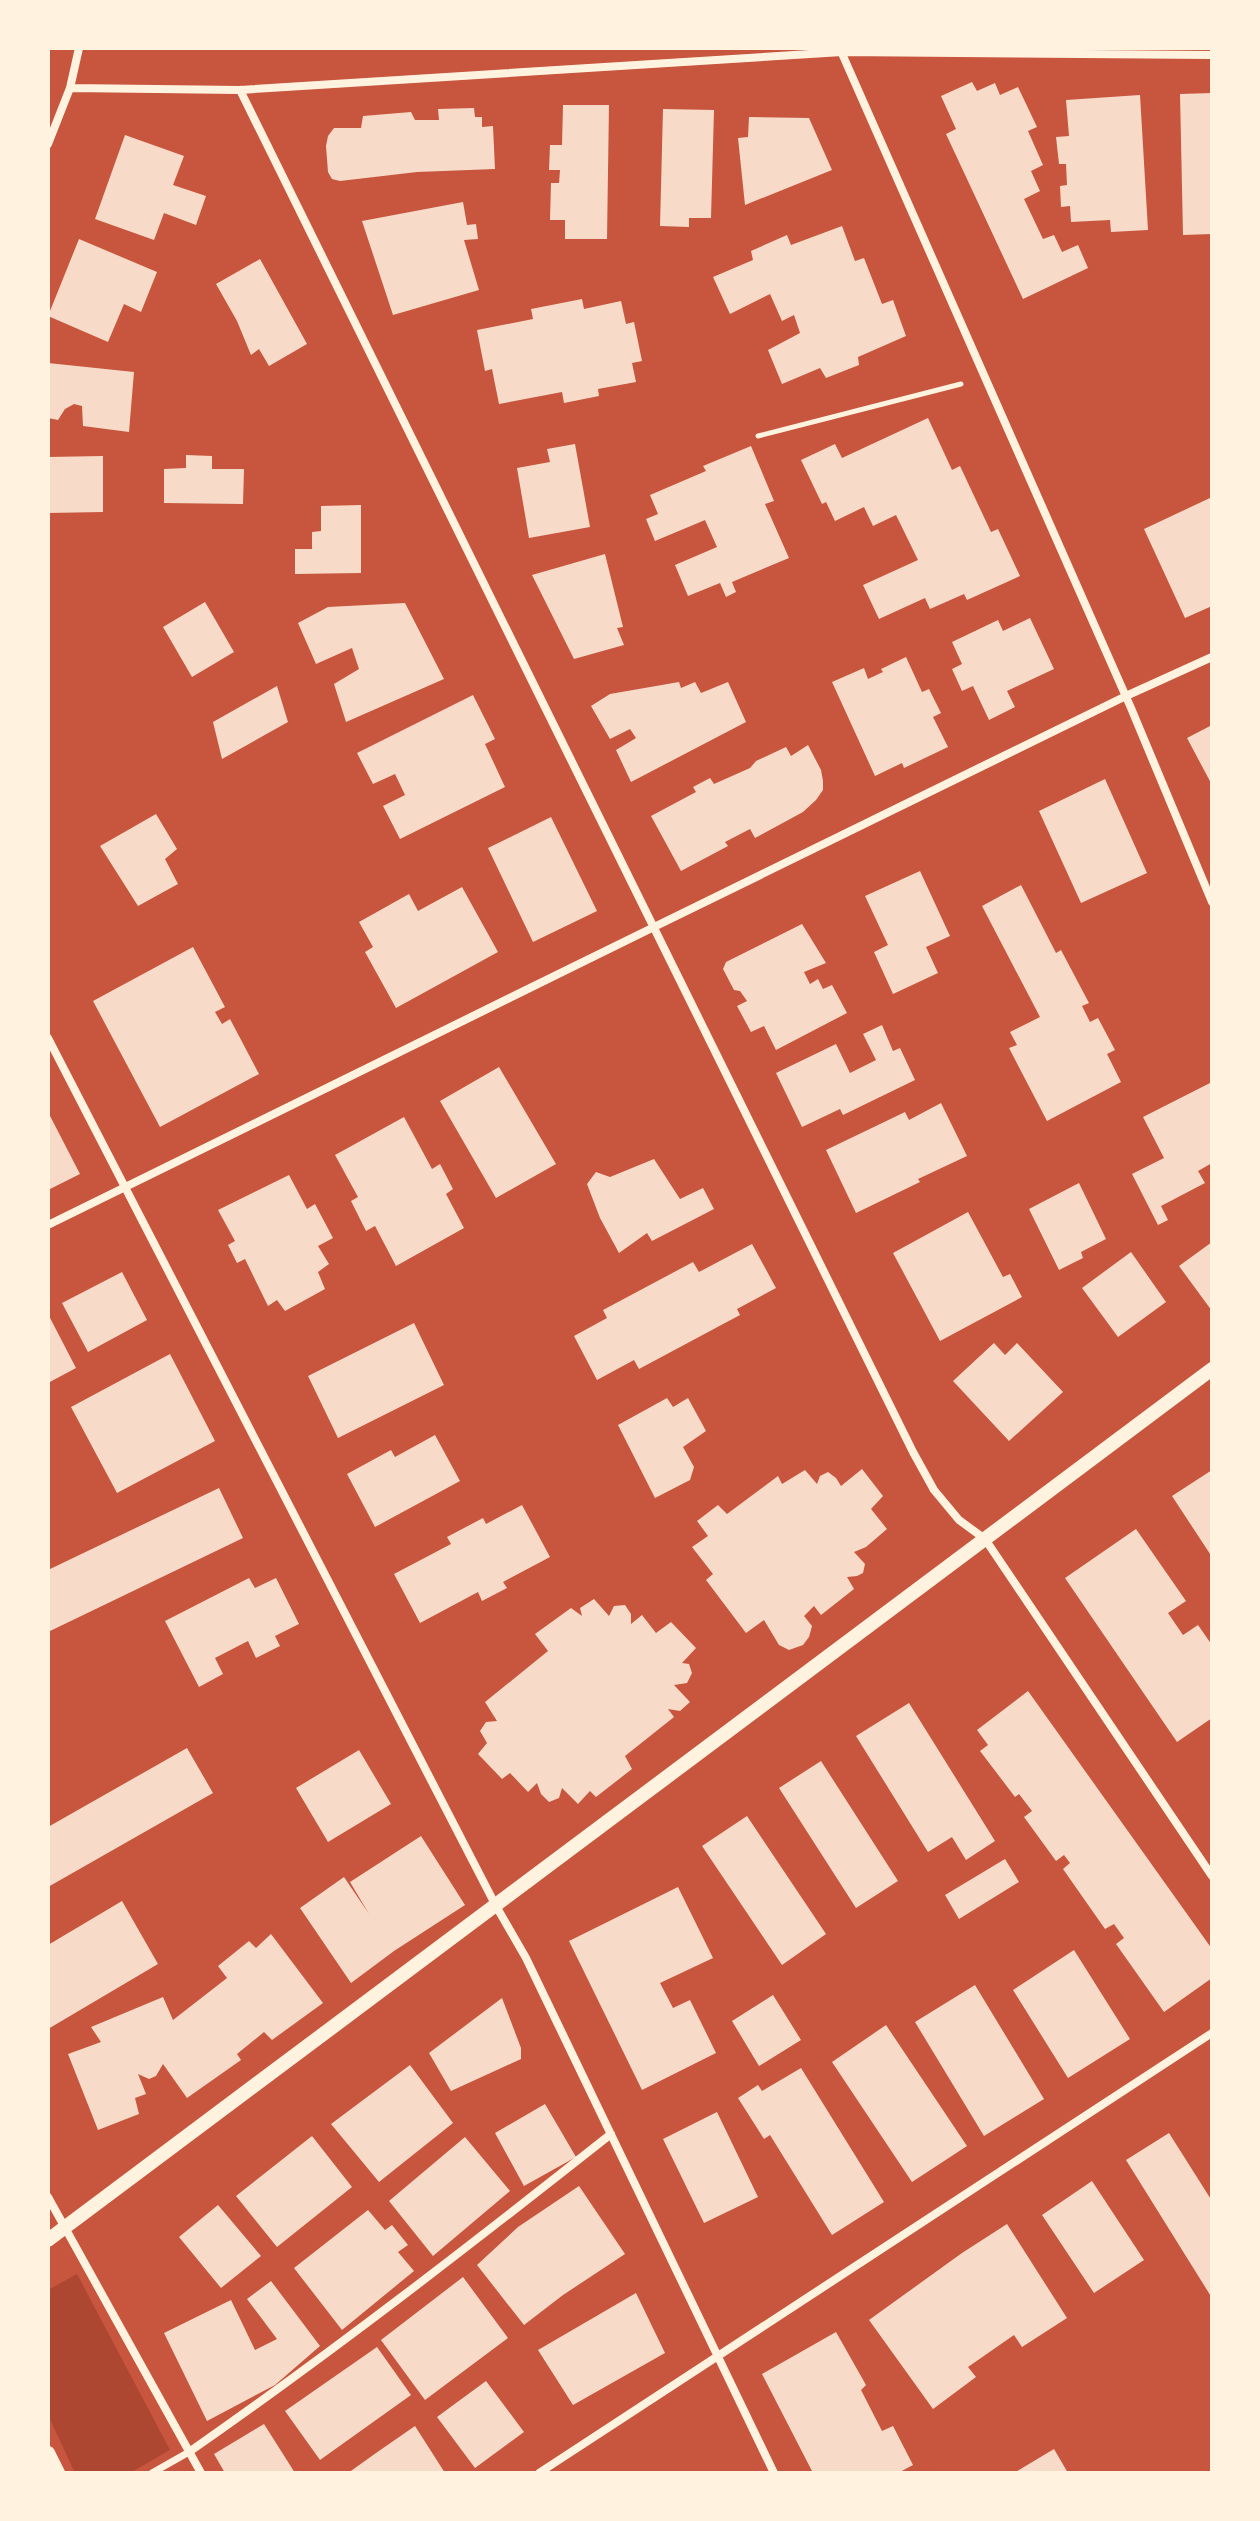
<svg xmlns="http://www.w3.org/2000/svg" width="1260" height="2521" font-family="Montserrat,sans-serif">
  <rect width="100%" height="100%" fill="#c8553d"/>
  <path fill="#ae4732" d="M77,2274L170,2450L130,2473H75L48,2415V2290Z"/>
  <path fill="#f7dbc8" d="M972,82L977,91L995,83L1000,95L1018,87L1037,127L1028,131L1043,165L1031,171L1040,191L1024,199L1043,239L1054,235L1062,252L1078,245L1088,268L1023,299L946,134L956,129L941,96Z
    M1212,93V234L1183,235L1180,94Z
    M1140,95L1148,230L1111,232L1110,220L1071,222L1070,206L1061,207L1060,186L1067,185L1066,164H1059L1056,137L1069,136L1066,100Z
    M563,105H609L607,239H565V220H550L551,183H559L560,170H549L550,145H562Z
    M474,108L475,117H482V127L493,126L495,169L417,172L340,181L332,179L328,172L326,146L328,136L334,128H361L363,116L411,112L415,120H439L438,109Z
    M663,109L714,110L711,218H689V227L660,226Z
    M749,117L809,118L832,170L745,205L738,138L748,137Z
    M125,135L184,156L173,185L206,196L196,225L164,213L154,240L95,219Z
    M463,202L467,225L476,224L478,239L464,240L479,290L393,315L362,221Z
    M842,226L855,261L864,258L882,304L893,300L906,336L858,357L859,365L826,378L820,368L782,384L768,350L800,333L794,315L782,321L770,294L730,314L713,277L753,260L751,251L787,235L791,245Z
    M79,239L157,272L141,312L124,304L108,342L48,316Z
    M260,259L307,344L269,366L259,349L251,355L237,321L216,284Z
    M582,299L584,309L621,301L626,324L634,322L642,361L632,363L636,382L598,389L599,396L564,403L562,392L499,404L492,369L485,371L477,330L533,319L531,309Z
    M48,363L134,372L129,432L83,426L82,406L74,404L65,409L58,420L48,418Z
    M928,418L952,470L960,466L991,532L998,529L1020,576L967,600L964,594L930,609L925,598L879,619L863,585L918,560L896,515L873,526L864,507L835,521L826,502L822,504L801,460L835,444L842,458Z
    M575,444L590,527L529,538L517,468L550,462L547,449Z
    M751,446L774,501L765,504L789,558L732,582L736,592L726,597L720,583L688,596L675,565L717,547L705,520L655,541L646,519L658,514L650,495L706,471L703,466Z
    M186,455L212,456V469H244L243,504L164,503V469L186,468Z
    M103,456V512L48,513V457Z
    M1212,497V606L1185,618L1144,529Z
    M361,505V573L295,574V549H312V532L321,531V506Z
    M605,554L623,627L617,628L624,645L574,659L532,575Z
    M205,602L234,652L192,677L163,627Z
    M405,603L444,679L346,722L334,684L359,669L352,648L316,664L298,623L328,607Z
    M1030,618L1054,669L1007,691L1015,707L989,720L973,686L962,691L952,669L962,664L952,642L998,620L1003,631Z
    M906,657L922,692L929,689L941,713L933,717L948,747L904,768L902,763L875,776L832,682L864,668L868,679L883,672L881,669Z
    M679,682L681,688L695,682L701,693L728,682L746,722L631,782L616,750L636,738L630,729L610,739L591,706L610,694Z
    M277,686L288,722L222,759L213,722Z
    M473,695L495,739L485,744L505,787L400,839L383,806L405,795L395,774L373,784L357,753Z
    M1212,725V785L1187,738Z
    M808,745L821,770L823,781V790L816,800L803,812L755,838L750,829L725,842L728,846L681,871L651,816L696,792L693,787L710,778L714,784L750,768L756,761L786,747L791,756Z
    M1105,779L1147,873L1081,903L1039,811Z
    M156,814L177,849L165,859L178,884L138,906L100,846Z
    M551,817L597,911L533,942L488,848Z
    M920,871L950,936L926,947L938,973L893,994L874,952L888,945L865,896Z
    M1021,885L1056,953L1061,950L1089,1003L1082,1006L1090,1022L1098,1018L1115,1050L1107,1054L1121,1082L1047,1121L1009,1048L1017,1045L1010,1032L1040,1017L982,906Z
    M462,887L498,952L396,1008L365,952L373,947L359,922L409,894L418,911Z
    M802,924L826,963L804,972L810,984L818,979L823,989L832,985L847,1013L776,1050L764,1026L751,1032L737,1006L747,1001L740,991L734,990L723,969L726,962Z
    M193,947L225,1007L215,1012L222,1024L230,1019L259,1074L160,1127L93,1001Z
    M882,1025L893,1051L900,1048L915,1080L843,1115L840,1109L802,1127L776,1073L836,1044L850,1073L876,1060L863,1034Z
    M499,1067L556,1164L496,1198L440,1101Z
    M1212,1082V1163L1198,1171L1205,1183L1161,1206L1168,1220L1158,1225L1132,1174L1164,1158L1143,1117Z
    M941,1103L967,1156L918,1179L920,1182L856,1213L826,1150L905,1112L909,1120Z
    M48,1112L80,1174L48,1190Z
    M404,1117L432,1169L440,1164L453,1189L446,1194L464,1228L396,1266L375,1226L366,1231L351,1201L358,1197L335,1155Z
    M654,1159L680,1199L703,1188L714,1209L652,1241L647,1233L619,1253L600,1218L587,1184L596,1172L610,1177Z
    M289,1175L307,1209L315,1204L333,1238L318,1246L329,1264L318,1272L325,1289L285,1311L277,1300L268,1306L245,1259L237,1263L228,1245L235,1241L218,1210Z
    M1079,1183L1106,1239L1081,1252L1083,1258L1059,1270L1029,1209Z
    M968,1212L1003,1277L1010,1274L1022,1297L940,1341L893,1253Z
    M1212,1242V1311L1179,1266Z
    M752,1244L776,1288L737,1309L740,1315L639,1369L634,1360L597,1380L574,1336L607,1318L603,1310L693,1262L699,1272Z
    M1131,1252L1166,1302L1118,1337L1082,1288Z
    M122,1272L147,1320L88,1352L62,1303Z
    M48,1314L76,1368L48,1383Z
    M414,1323L444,1385L338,1438L308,1376Z
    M994,1343L1005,1355L1017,1343L1063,1392L1009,1441L953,1381Z
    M170,1354L215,1441L117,1493L71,1407Z
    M667,1398L673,1407L688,1398L706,1431L683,1447L694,1467L690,1480L655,1498L618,1425Z
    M435,1435L460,1481L375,1527L347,1474L391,1450L395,1457Z
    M862,1469L883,1496L871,1509L887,1529L866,1547L854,1552L865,1564L863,1573L857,1576L847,1577L854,1589L821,1615L814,1606L804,1616L812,1626L809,1637L803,1645L789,1650L779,1645L764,1620L746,1633L706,1580L713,1574L692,1547L708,1536L697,1521L718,1505L727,1514L778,1476L782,1484L805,1470L817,1484L820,1476L828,1472L836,1478L841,1486Z
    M1212,1470V1557L1172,1496Z
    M219,1488L243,1538L48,1632V1570Z
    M522,1505L550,1557L503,1582L507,1588L482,1601L478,1592L420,1623L394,1574L451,1544L447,1537L483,1518L486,1524Z
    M1136,1529L1186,1601L1168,1613L1183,1635L1198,1625L1212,1645V1718L1177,1742L1065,1578Z
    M249,1578L255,1588L276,1578L299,1624L275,1636L280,1646L256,1658L248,1641L215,1658L223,1674L199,1687L165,1621Z
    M594,1599L609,1616L614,1606L625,1605L631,1614V1624L642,1615L656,1633L671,1622L696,1648L682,1663L689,1664L692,1673L687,1683L674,1685L690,1702L680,1711L668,1709L674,1717L625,1756L632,1769L596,1797L590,1791L578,1804L562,1788L559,1798L549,1802L541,1794L537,1783L528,1792L510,1773L502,1779L478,1754L487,1743L480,1731L486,1722L497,1721L485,1702L548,1651L535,1634L571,1608L582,1616L580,1608Z
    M1028,1691L1212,1949V1978L1164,2012L1116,1944L1124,1938L1114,1924L1105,1929L1063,1869L1070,1863L1064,1855L1056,1861L1024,1817L1032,1811L1019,1794L1015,1797L980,1751L988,1745L977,1730Z
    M909,1703L995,1841L966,1860L952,1837L928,1852L856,1736Z
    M187,1748L213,1793L48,1887V1827Z
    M359,1750L391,1804L328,1842L296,1788Z
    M821,1761L898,1881L856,1908L779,1788Z
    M747,1816L826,1934L782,1965L702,1846Z
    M421,1836L465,1905L394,1951L351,1983L300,1908L344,1877L369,1914L350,1882Z
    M1005,1859L1019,1882L959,1919L945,1895Z
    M678,1887L713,1958L660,1983L673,2008L690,2000L716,2053L642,2090L569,1941Z
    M122,1901L158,1964L48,2029V1945Z
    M271,1934L323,2003L272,2040L264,2032L237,2054L241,2060L187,2098L163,2064L156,2076L149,2079L138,2074L146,2094L135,2098L139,2114L98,2130L68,2054L101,2042L91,2027L163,1997L173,2020L227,1978L218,1966L249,1941L256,1948Z
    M1074,1950L1130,2039L1068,2078L1013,1990Z
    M975,1985L1044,2099L984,2136L915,2022Z
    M773,1995L801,2040L759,2066L732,2021Z
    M502,1998L521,2048V2059L451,2091L429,2053Z
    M886,2025L967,2146L912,2182L832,2062Z
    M410,2065L453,2123L379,2182L331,2124Z
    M801,2068L884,2202L832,2235L770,2135L764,2139L738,2098L758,2085L762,2091Z
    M545,2104L576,2157L524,2186L495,2133Z
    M717,2112L758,2197L704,2223L663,2139Z
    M1169,2133L1212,2201V2298L1126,2160Z
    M312,2136L352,2187L277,2247L236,2196Z
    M465,2137L510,2191L433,2256L389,2201Z
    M1092,2181L1144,2260L1094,2293L1042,2215Z
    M579,2186L625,2254L563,2295L524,2325L477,2265L518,2227Z
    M218,2205L261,2256L221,2288L179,2237Z
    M368,2210L385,2230L392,2225L408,2245L398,2252L414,2271L342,2330L294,2268Z
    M1007,2224L1067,2318L1022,2347L1014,2335L968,2367L976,2377L933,2409L869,2320L962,2253Z
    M463,2277L508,2338L425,2400L381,2340Z
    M271,2281L320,2346L275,2385L207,2421L164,2333L231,2300L255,2350L277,2339L247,2299Z
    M636,2293L665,2353L573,2405L538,2350Z
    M836,2332L866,2385L861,2390L882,2431L893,2426L913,2465L898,2473H813L762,2374Z
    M377,2347L411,2395L320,2460L285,2411Z
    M486,2381L524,2432L475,2468L437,2417Z
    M264,2424L295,2473H225L214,2454Z
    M415,2426L445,2473H348L376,2453Z
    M1054,2449L1068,2473H1014Z"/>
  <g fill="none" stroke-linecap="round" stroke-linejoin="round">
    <path stroke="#fff3e0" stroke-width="5" d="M758,436L961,384"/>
    <path stroke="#fff3e0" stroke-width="7" d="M152,2473L189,2452"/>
    <path stroke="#fff3e0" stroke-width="8" d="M840,49L1131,708L1212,902
      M70,88L240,90L842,52L1212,55
      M240,90L913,1452L934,1490L959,1520L985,1539L1212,1876
      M48,144L70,88L79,48
      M48,1038L496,1906L526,1958L774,2473
      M48,1225L652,928L1126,696L1212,657
      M48,2197L201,2473
      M189,2452C334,2351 473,2243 611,2134
      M539,2473L1212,2033"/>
    <path stroke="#fff3e0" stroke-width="14" d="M48,2240L1212,1369
      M48,2453L58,2473"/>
  </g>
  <rect width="1260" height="2521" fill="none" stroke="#fff3e0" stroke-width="100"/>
</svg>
